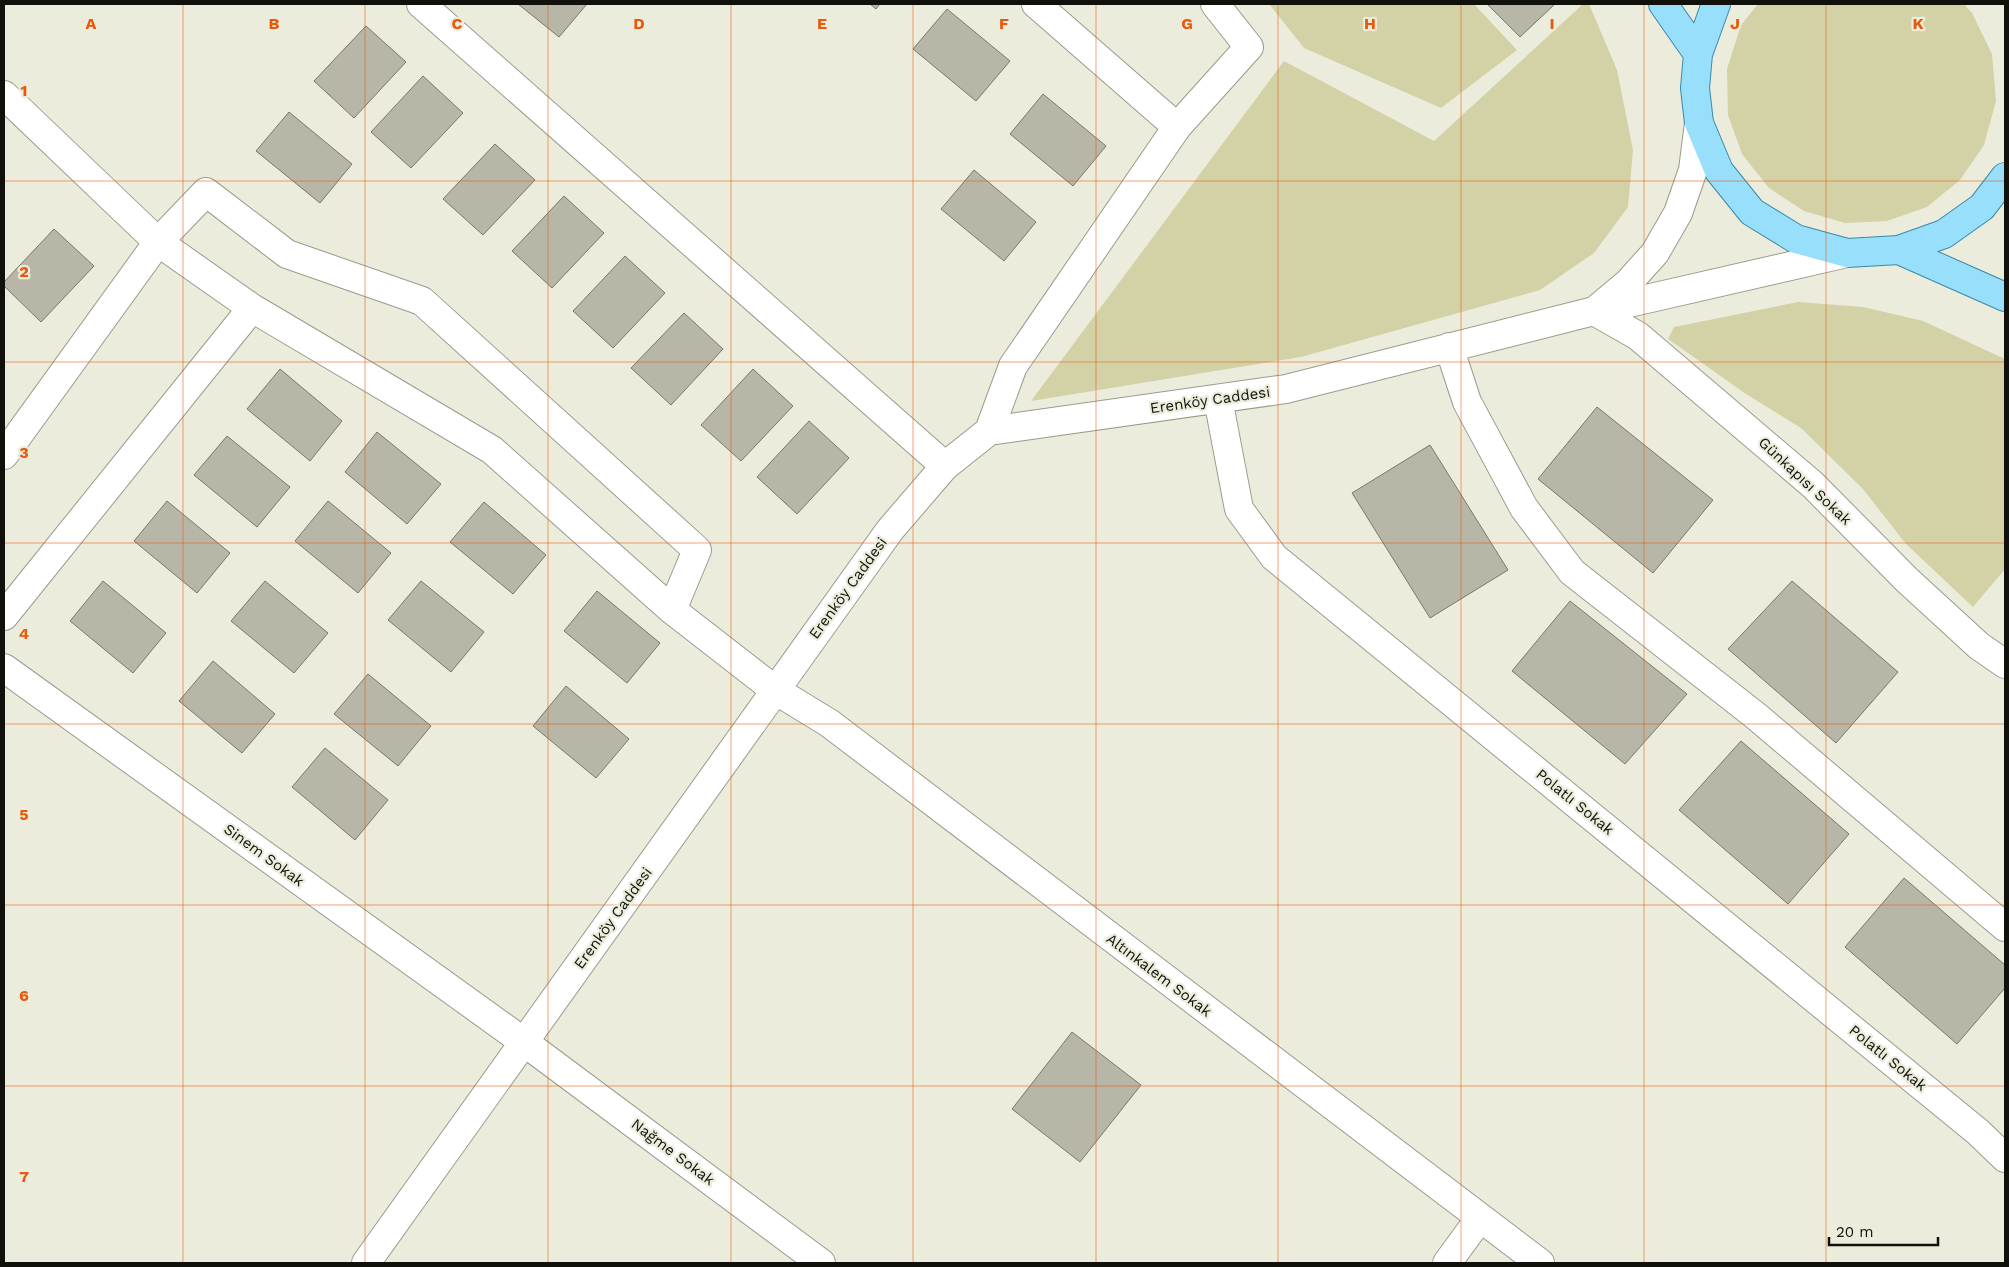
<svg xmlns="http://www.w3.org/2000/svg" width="2009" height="1267" font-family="'Work Sans',sans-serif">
  <rect width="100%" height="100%" fill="#ececdc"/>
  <path fill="#d3d2a6" d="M1269,4H1474L1517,50L1441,108L1304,48Z
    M1583,4H1589L1617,70L1633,150L1628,207L1594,253L1540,290L1301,357L1031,401L1284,61L1434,141Z
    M1758,4H1964L1972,13L1992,54L1996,101L1984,145L1960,180L1927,207L1887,221L1845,223L1804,211L1769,188L1742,154L1728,115L1727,69L1741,25Z
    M1798,302L1863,307L1923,321L2005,359V569L1973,607L1906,544L1863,489L1801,428L1746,394L1668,339L1674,327Z"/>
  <path fill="#b7b6a7" stroke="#79796b" d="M518,4H587L559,37Z
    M870,4H880L876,9Z
    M1487,4H1555L1520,37Z
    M947,9L1010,61L976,101L913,49Z
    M366,26L406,62L354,118L314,81Z
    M423,76L463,113L411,168L371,132Z
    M1043,94L1106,146L1073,186L1010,134Z
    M289,112L352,164L320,203L256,151Z
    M495,144L535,180L483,235L443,199Z
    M974,170L1036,222L1004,261L941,209Z
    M564,196L604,233L552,288L512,251Z
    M54,229L94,266L41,322L4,286V282Z
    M625,256L665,293L613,348L573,311Z
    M684,313L723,349L671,405L631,368Z
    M280,369L342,421L310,461L247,409Z
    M753,369L793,406L741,461L701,425Z
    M1597,407L1713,500L1653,573L1538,479Z
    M809,421L849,458L797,514L757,477Z
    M377,432L441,484L407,524L345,472Z
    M227,436L290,487L257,527L194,475Z
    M1430,445L1508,570L1430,618L1352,493Z
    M167,501L230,553L197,593L134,541Z
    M328,501L391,553L358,593L295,541Z
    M484,502L546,555L513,594L450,542Z
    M103,581L166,633L133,673L70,621Z
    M265,581L328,633L294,673L231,621Z
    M421,581L484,632L451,672L388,620Z
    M1792,581L1898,672L1836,743L1728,649Z
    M597,591L660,643L627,683L564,631Z
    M1570,601L1687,694L1625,764L1512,671Z
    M213,661L275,714L242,753L179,701Z
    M368,674L431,726L398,766L334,714Z
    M566,686L629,739L596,778L533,726Z
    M1741,741L1849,834L1788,904L1679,810Z
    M325,748L388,800L355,840L292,787Z
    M1904,878L2005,965V988L1957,1044L1845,947Z
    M1072,1032L1141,1085L1080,1162L1012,1109Z"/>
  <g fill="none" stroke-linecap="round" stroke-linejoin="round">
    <defs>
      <path id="minor" d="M421,4L945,466
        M4,95L158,242L252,308L492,450L672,610L775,690L829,723L1540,1263
        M1177,127L1249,47L1215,4
        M1597,309L1628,283L1655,253L1678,213L1693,170L1699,123
        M1594,311L1638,336L1813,485L1907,580L1979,646L2005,664
        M1449,347L1467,402L1524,508L1572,572L1756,716L2005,927
        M1218,399L1239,509L1274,557L1978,1132L2005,1158
        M989,431L1013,366L1177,127L1036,4
        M4,455L158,242L206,192L287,254L422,301L697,550L672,610
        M4,616L252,308
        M4,668L524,1042L821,1263
        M366,1263L890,530L945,466L989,431L1286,389L1594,311L1847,253
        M1447,1263L1480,1218"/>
      <path id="major" d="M1663,4L1698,54
        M1716,4L1698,54L1695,88L1699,123L1719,171L1752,212L1796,239L1847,253L1899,250L1944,234L1982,207L2005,177
        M1899,250L2005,297"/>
    </defs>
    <use href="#minor" stroke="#9b9b8c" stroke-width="30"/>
    <use href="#major" stroke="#3c89a7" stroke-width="30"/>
    <use href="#minor" stroke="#fff" stroke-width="28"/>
    <use href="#major" stroke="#98dffc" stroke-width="28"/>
  </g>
  <path fill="none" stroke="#e8590c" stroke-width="1" stroke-opacity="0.55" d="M183,4V1263M365,4V1263M548,4V1263M731,4V1263M913,4V1263M1096,4V1263M1278,4V1263M1461,4V1263M1644,4V1263M1826,4V1263M4,181H2005M4,362H2005M4,543H2005M4,724H2005M4,905H2005M4,1086H2005"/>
  <g text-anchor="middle" stroke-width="4.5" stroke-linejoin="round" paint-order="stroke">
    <g font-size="15" fill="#11110c" stroke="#ececdc">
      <text transform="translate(1210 400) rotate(-8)" y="5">Erenköy Caddesi</text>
      <text transform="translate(1805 481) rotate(43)" y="5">Günkapısı Sokak</text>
      <text transform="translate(848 588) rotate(-54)" y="5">Erenköy Caddesi</text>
      <text transform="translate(1575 802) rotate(39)" y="5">Polatlı Sokak</text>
      <text transform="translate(264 855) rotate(36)" y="5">Sinem Sokak</text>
      <text transform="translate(613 918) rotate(-54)" y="5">Erenköy Caddesi</text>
      <text transform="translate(1159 975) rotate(37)" y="5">Altınkalem Sokak</text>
      <text transform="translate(1888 1058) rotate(39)" y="5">Polatlı Sokak</text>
      <text transform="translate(673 1152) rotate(37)" y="5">Nağme Sokak</text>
    </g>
  </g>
  <g font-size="16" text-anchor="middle" font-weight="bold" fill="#e8590c" stroke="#ececdc" stroke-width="4.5" stroke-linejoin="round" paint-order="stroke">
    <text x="91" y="29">A</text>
    <text x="274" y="29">B</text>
    <text x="457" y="29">C</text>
    <text x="639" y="29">D</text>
    <text x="822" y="29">E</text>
    <text x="1004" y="29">F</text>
    <text x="1187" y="29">G</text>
    <text x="1370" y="29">H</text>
    <text x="1552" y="29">I</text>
    <text x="1735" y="29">J</text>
    <text x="1918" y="29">K</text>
    <text x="24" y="96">1</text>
    <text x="24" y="277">2</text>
    <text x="24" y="458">3</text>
    <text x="24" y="639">4</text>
    <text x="24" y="820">5</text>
    <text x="24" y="1001">6</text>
    <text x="24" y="1182">7</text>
  </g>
  <rect width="2009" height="1267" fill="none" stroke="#11110c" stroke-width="10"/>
  <path d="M1829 1237v8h109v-8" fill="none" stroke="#11110c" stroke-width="2.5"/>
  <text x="1836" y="1237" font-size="15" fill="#11110c" stroke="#ececdc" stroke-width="4" paint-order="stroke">20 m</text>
</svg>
